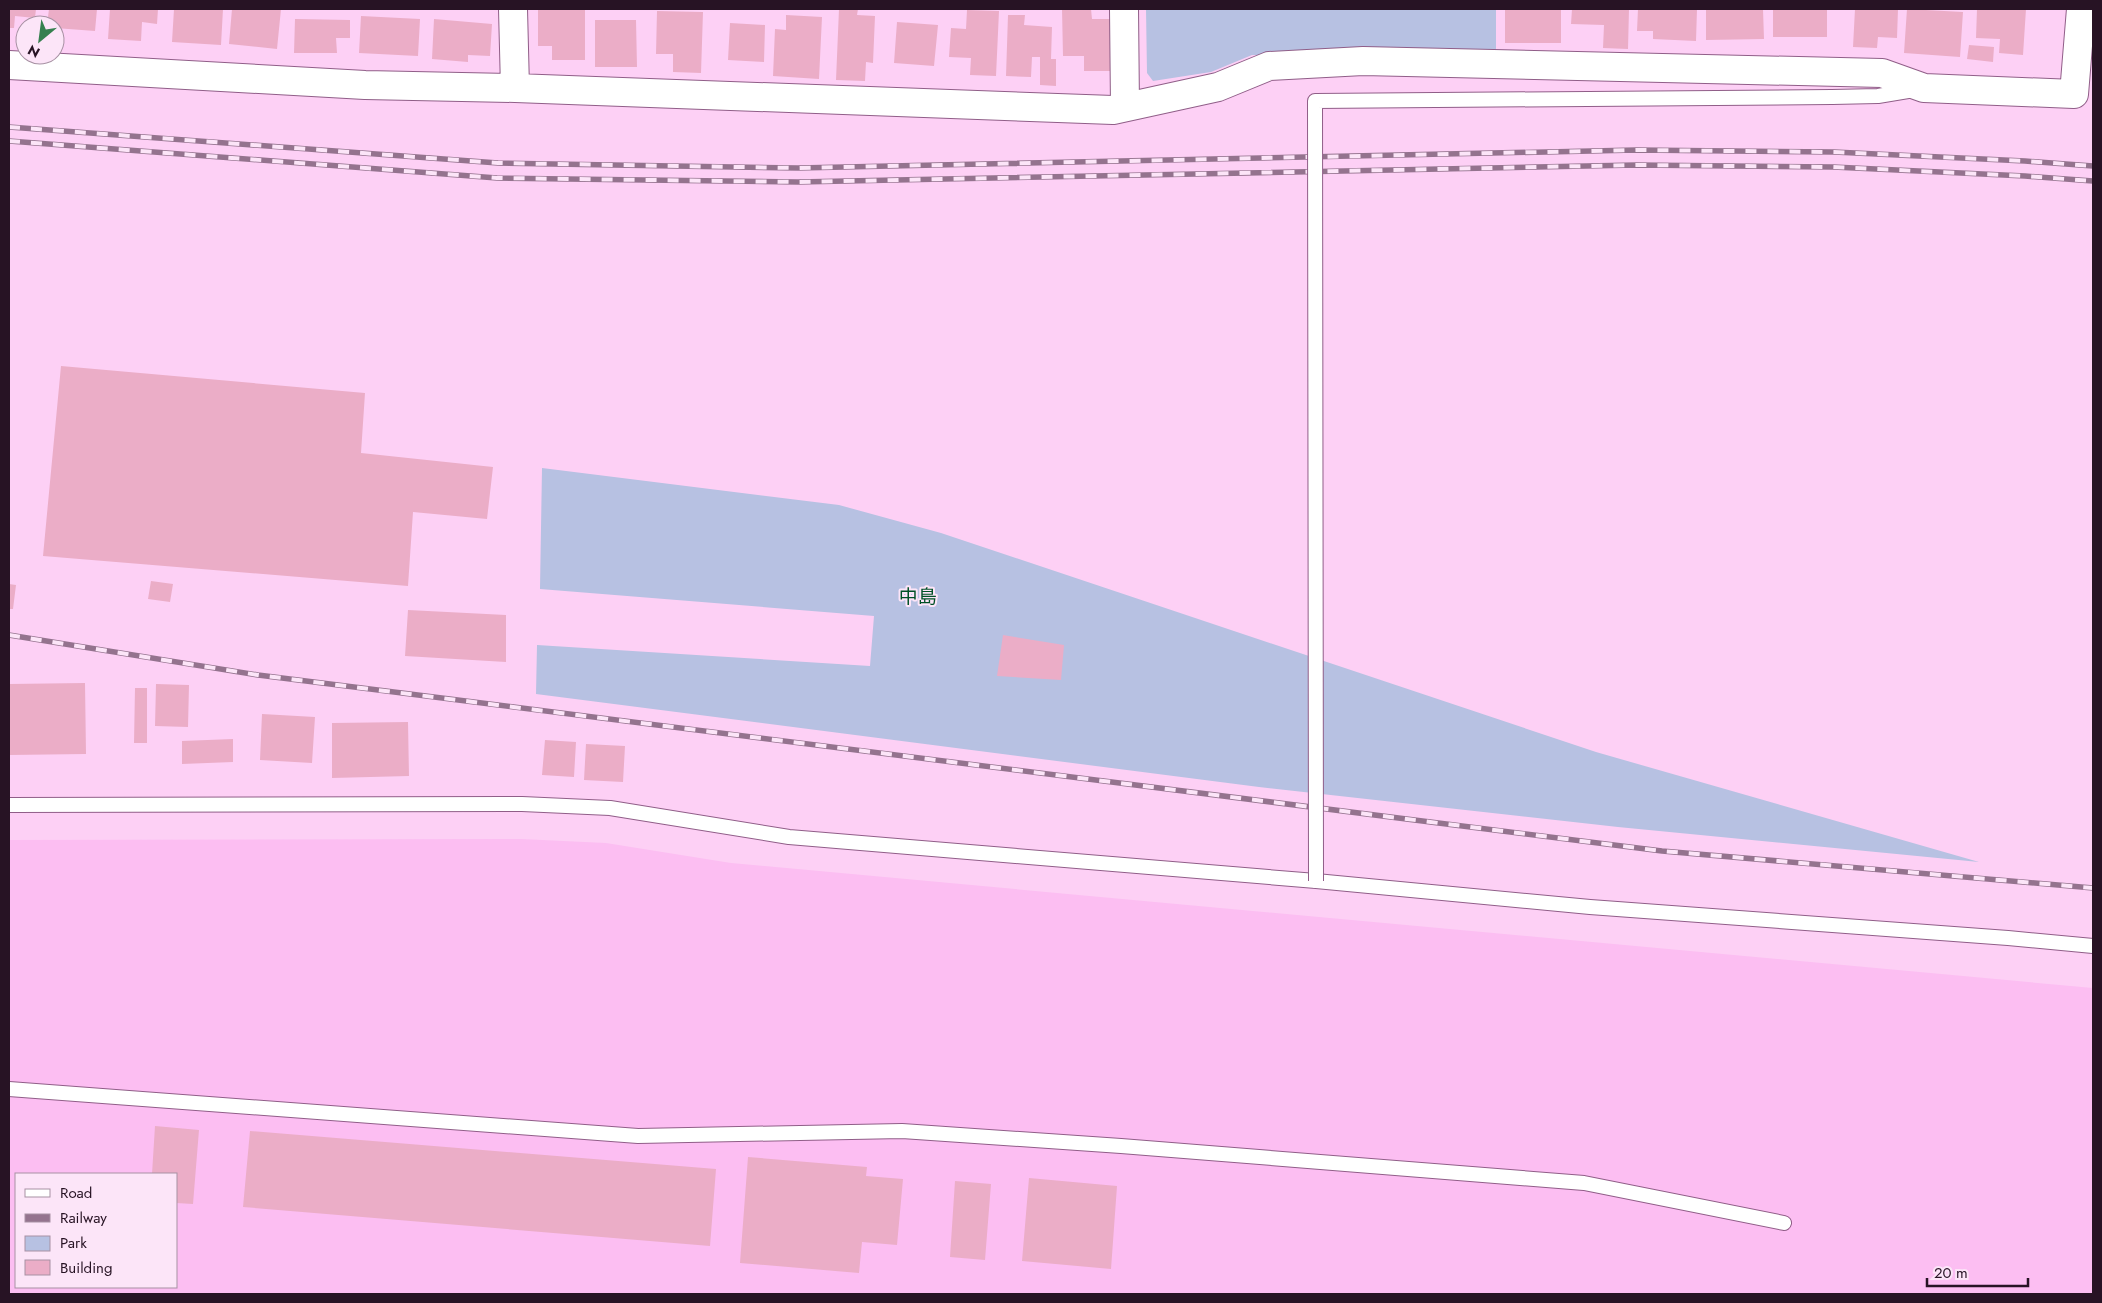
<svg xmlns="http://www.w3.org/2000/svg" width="2102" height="1303" font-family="Jost,'Noto Sans JP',sans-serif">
  <rect width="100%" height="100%" fill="#fdd0f5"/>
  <path fill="#fcbef2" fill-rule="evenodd" d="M521,839L606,843L731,863L2093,988V1294H9V840ZM16,1174H176V1287H16Z"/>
  <path fill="#b7c1e2" d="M1146,9H1496V55H1252L1211,72L1153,81L1147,73Z
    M542,468L839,505L941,533L1596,752L1979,862L1618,827L1259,787L536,694L537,645L870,666L874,616L540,589Z"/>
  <path fill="#ebadc7" d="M9,9H36L35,18L15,16L14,28H9Z
    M49,9H97L95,31L55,28V25H47Z
    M110,9H158L157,24L142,22L141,41L108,39Z
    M174,9H223L221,45L172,42Z
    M232,9H281L277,49L229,44Z
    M538,9H585V60H552V46H538Z
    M839,9H858L857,15L875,16L873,63L866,62L865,81L836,80Z
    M1062,9H1091L1092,19H1111L1112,71H1084V56H1063Z
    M1505,9H1561V43H1505Z
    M1572,9H1629L1628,49L1603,48L1604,25L1571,24Z
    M1638,9H1697L1696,41L1653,39V31H1637Z
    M1706,9H1763L1764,39L1706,40Z
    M1773,9H1827V37H1773Z
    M1855,9H1898L1897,38L1878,37L1877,48L1853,47Z
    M1907,9L1963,12L1960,57L1904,53Z
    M1977,9H2026L2023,55L1999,53L2000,39L1976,38Z
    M967,10L999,11L996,76L970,75L971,58L949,57L951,28L966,29Z
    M657,11L703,12L701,73L673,72V54H656Z
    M786,15L822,17L819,79L773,76L775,29L786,30Z
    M1008,15H1025L1024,25L1052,27L1051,59H1056V86L1040,85V57H1032L1031,77L1006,76Z
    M361,16L420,19L418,56L359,53Z
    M295,19L350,20V38H336L337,53H294Z
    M434,19L492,24L490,56L468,55V62L432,59Z
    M595,20H636L637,67H595Z
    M897,22L938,25L934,66L894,63Z
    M730,23L765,25L764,62L728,60Z
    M1969,45L1994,47L1993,62L1967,59Z
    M61,366L365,393L361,453L493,467L487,519L413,512L408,586L43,556Z
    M151,581L173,584L170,602L148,599Z
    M9,584L16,585L13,609H9Z
    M408,610L506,615V662L405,656Z
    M1003,635L1064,645L1061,680L997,676Z
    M85,683L86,754L9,755V684Z
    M156,684L189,685L188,727L155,726Z
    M135,688H147V743H134Z
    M262,714L315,717L312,763L260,760Z
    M408,722L409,776L332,778V723Z
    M233,739V762L182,764V741Z
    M545,740L576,742L574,777L542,775Z
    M586,744L625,746L623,782L584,780Z
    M155,1126L199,1130L193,1204L176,1203V1174H152Z
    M250,1131L716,1169L710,1246L243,1207Z
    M748,1157L867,1167L866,1176L903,1179L897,1245L862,1242L859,1273L740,1263Z
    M1029,1178L1117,1186L1111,1269L1022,1261Z
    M955,1181L991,1184L985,1260L950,1257Z"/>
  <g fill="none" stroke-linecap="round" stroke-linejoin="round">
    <defs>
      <path id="lane" d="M1832,97L1878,96L1914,90
        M9,805L522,804L610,808L789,837L1316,881L1590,907L2008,938L2093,946
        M9,1089L638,1136L902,1131L1121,1146L1584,1183L1784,1223"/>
      <path id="street" d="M513,9L515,88
        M1124,9L1125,107
        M9,65L365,85L515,88L1113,110L1218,87L1269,66L1363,61L1882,73L1924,88L2074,94L2081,9"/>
    </defs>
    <use href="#lane" stroke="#905e88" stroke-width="16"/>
    <use href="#street" stroke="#905e88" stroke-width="30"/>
    <use href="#lane" stroke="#fff" stroke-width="14"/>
    <use href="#street" stroke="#fff" stroke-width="28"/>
    <defs>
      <path id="rail" d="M9,127L498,163L798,168L1636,150L1834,152L2025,161L2093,166
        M9,141L497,178L798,182L1636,165L1833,167L2025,176L2093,181
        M9,635L258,675L1662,851L2093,888"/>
    </defs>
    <use href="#rail" stroke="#94738e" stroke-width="5.5"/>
    <use href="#rail" stroke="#fce5f8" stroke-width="4" stroke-dasharray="11" stroke-linecap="butt"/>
    <defs>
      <path id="lane-bridge" d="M1316,881L1315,101L1832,97"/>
    </defs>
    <use href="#lane-bridge" stroke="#905e88" stroke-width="16" stroke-linecap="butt"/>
    <use href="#lane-bridge" stroke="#fff" stroke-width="14"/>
  </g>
  <g text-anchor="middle" stroke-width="4" stroke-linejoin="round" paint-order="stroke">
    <g font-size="19" fill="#005126" stroke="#fce5f8">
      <text x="918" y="603">中島</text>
    </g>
  </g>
  <rect width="2102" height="1303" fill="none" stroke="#271324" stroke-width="20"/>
  <rect x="15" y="1173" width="162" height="115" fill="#fce5f8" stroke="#a791a3"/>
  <rect x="25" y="1189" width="25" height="8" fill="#ffffff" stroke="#a791a3"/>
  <text x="60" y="1198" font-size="15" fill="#271324">Road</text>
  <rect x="25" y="1214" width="25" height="8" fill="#94738e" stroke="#a791a3"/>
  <text x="60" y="1223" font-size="15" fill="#271324">Railway</text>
  <rect x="25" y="1236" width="25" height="15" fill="#b7c1e2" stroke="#a791a3"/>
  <text x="60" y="1248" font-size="15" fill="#271324">Park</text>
  <rect x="25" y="1260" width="25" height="15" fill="#ebadc7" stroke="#a791a3"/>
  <text x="60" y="1273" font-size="15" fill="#271324">Building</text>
  <g transform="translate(40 40) rotate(209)"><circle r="24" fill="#fce5f8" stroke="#a791a3"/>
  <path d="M0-4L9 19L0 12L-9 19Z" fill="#35804f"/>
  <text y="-8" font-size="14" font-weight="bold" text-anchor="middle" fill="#271324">N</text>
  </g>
  <path d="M1927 1278v8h101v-8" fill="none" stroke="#271324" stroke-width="2.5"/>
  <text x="1934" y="1278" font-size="15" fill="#271324" stroke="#fce5f8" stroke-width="4" paint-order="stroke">20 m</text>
</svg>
